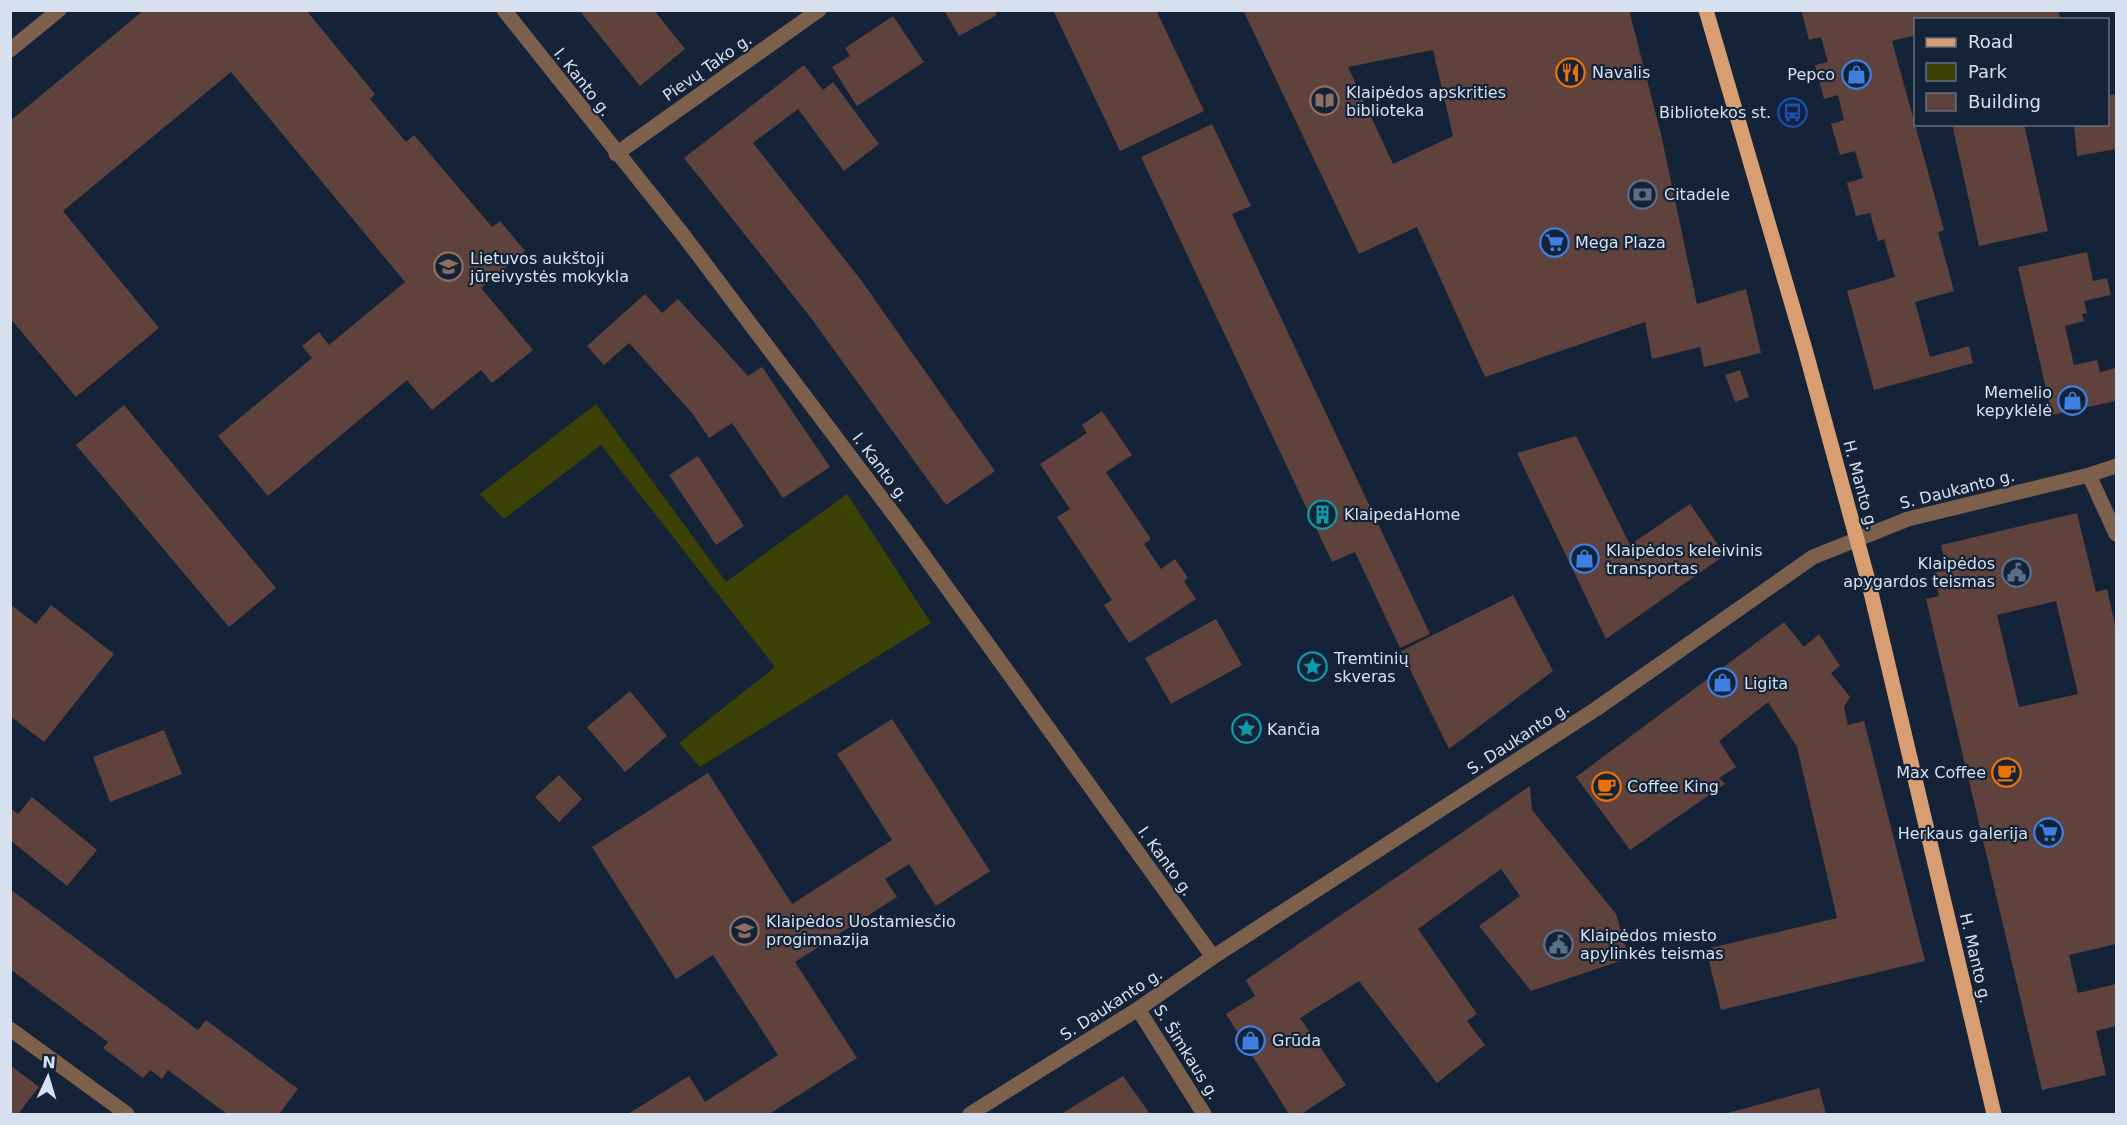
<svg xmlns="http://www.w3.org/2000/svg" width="2127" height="1125" font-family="'DejaVu Sans',sans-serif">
  <rect width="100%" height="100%" fill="#142337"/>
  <path fill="#3c4206" d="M596,404L726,582L847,494L931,623L700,767L679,743L775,667L601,445L504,519L480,494Z"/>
  <path fill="#60423c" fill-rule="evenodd" d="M144,10H306L375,94L370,99L406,142L414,135L492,227L500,221L525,251L481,288L533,350L492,383L481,370L432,410L407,380L268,496L218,436L312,358L302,346L319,332L329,345L405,282L231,72L63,211L159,328L76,397L10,318V121Z
    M579,10H654L685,49L640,86Z
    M944,10H994L997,15L959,36Z
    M1053,10H1156L1204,111L1120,151Z
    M1243,10H1629L1661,134L1697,304L1746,289L1761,353L1704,367L1700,347L1652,359L1645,322L1485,377L1417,227L1359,254ZM1433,50L1453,136L1393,164L1348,67Z
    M1801,10H2058L2061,20H1916V35L1892,41L1944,230L1938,232L1954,291L1915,302L1930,357L1969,346L1973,363L1874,390L1847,291L1895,277L1884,239L1878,241L1870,213L1856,216L1847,183L1863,178L1855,151L1840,155L1831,124L1844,120L1838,95L1824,99L1815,65L1828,62L1821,37L1809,40Z
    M893,16L924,62L857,106L832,67L850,56L845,48Z
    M804,65L823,90L833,82L879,144L844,171L798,109L753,143L861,280L995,471L946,505L811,318L684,158Z
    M2116,94V149L2077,156L2074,124H2108V95Z
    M1212,124L1251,206L1232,214L1430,634L1400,648L1355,552L1332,562L1141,157Z
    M1952,124H2024L2048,231L1979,246Z
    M2087,252L2093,281L2107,278L2111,295L2084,301L2087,313L2082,314L2084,321L2065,326L2074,365L2097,360L2100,372L2116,368V401L2052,415L2018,267Z
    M645,294L662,313L678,299L748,376L762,367L830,467L783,498L732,423L709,438L692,413L629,343L604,365L587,346Z
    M1740,370L1749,397L1735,402L1725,375Z
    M124,405L276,588L229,627L76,445Z
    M1102,411L1132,455L1106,472L1151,539L1144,544L1161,569L1175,559L1188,578L1184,581L1196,599L1129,643L1104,605L1112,600L1057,517L1070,509L1040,464L1087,433L1082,425Z
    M1576,436L1630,545L1690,504L1725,555L1606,639L1517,453Z
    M698,456L744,526L716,545L669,475Z
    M2077,513L2096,592L2107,589L2116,629V944L2069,955L2078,993L2116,984V1026L2096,1031L2106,1075L2042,1090L1926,599L1939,596L1933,573L1947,570L1941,545ZM2056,601L2078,694L2019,707L1997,615Z
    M1513,595L1553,671L1449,749L1401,651Z
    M10,604L36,624L51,605L114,654L44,742L10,716Z
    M1216,619L1242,665L1171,704L1145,658Z
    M1784,622L1804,647L1819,634L1840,666L1831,673L1850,697L1844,707L1848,725L1864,721L1925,961L1721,1010L1706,949L1837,918L1797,747L1768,702L1719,741L1736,767L1719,778L1725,784L1630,850L1576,777Z
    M630,691L667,736L625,772L587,727Z
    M892,719L990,871L936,906L909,864L885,879L897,897L795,962L857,1058L769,1114H628L689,1076L705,1102L778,1055L713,955L676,979L592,847L708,773L792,904L892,840L837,754Z
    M164,730L182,774L110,802L93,757Z
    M559,775L582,799L559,822L535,797Z
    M1530,786L1532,810L1616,914L1629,958L1531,991L1479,926L1520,896L1501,869L1418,929L1477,1014L1467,1021L1485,1045L1437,1083L1359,981L1300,1018L1346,1085L1301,1114H1289L1226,1014L1255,996L1246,980Z
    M32,797L97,850L67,886L10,840V808L18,814Z
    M10,889L198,1030L206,1020L298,1089L279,1114H227L168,1070L162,1079L150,1070L143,1078L103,1048L108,1042L10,969Z
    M10,1065L39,1087L18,1114H10Z
    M1123,1076L1150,1114H1061Z
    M1819,1088L1826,1114H1724Z"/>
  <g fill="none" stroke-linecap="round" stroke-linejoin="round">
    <path stroke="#7d604c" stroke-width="15" d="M504,10L684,236L904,528L1213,957
      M10,50L59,10
      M616,154L819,10
      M2089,475L2116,534
      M1138,1009L1204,1114
      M10,1029L127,1114
      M970,1114L1138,1009L1213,957L1596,709L1813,557L1908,519L2089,475L2116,466"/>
    <path stroke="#d99d72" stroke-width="15" d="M1706,10L1805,349L1869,584L1994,1114"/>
  </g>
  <defs>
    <symbol id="restaurant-ring" viewBox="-11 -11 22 22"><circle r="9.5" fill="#142337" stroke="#e8710a" stroke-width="1.5"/><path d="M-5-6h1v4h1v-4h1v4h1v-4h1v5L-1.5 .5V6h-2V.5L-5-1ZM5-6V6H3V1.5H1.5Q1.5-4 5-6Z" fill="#e8710a"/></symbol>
    <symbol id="shop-ring" viewBox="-11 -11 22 22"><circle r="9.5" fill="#142337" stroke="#3f7fe0" stroke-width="1.5"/><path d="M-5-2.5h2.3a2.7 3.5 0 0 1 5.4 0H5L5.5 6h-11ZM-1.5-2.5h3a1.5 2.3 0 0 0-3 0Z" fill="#3f7fe0"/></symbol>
    <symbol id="library-ring" viewBox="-11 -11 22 22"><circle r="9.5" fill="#142337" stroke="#8d6e63" stroke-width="1.5"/><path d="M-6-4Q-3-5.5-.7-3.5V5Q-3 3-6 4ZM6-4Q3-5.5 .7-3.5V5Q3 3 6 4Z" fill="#8d6e63"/></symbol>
    <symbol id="bus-ring" viewBox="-11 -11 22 22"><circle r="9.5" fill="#142337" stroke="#1a4fb4" stroke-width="1.5"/><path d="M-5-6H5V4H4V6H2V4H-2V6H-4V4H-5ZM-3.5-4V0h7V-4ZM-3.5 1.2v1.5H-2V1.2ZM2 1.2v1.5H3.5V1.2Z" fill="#1a4fb4"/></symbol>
    <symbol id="bank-ring" viewBox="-11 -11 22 22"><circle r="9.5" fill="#142337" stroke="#5c6f8a" stroke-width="1.5"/><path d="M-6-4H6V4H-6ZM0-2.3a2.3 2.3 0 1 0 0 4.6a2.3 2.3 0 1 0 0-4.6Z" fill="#5c6f8a"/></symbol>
    <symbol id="supermarket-ring" viewBox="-11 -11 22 22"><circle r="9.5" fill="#142337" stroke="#3f7fe0" stroke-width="1.5"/><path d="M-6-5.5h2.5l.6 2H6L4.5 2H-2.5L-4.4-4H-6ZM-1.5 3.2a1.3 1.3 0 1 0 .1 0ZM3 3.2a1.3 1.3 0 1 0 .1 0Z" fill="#3f7fe0"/></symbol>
    <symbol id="university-ring" viewBox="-11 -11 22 22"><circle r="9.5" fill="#142337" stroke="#8d6e63" stroke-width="1.5"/><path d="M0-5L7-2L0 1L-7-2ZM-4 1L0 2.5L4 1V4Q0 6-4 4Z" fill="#8d6e63"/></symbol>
    <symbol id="building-ring" viewBox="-11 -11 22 22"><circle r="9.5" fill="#142337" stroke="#0f9aa8" stroke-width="1.5"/><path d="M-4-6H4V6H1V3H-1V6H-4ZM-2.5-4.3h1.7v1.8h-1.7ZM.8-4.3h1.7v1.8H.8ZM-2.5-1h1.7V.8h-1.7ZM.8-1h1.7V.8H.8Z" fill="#0f9aa8"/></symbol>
    <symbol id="civic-ring" viewBox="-11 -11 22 22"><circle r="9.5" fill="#142337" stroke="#5c6f8a" stroke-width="1.5"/><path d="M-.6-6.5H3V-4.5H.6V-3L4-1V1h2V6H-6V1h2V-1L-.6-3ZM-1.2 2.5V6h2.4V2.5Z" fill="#5c6f8a"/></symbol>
    <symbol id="sight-ring" viewBox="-11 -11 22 22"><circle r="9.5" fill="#142337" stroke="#0f9aa8" stroke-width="1.5"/><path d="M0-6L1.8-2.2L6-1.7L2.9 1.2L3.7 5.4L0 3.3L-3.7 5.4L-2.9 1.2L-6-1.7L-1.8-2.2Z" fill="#0f9aa8"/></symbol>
    <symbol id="cafe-ring" viewBox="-11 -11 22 22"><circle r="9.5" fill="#142337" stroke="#e8710a" stroke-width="1.5"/><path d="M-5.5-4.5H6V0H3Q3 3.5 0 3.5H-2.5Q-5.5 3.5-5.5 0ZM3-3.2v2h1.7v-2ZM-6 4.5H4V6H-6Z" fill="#e8710a"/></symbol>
    <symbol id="school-ring" viewBox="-11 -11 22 22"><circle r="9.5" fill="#142337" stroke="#8d6e63" stroke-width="1.5"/><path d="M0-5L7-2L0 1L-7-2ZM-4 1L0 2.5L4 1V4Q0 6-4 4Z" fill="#8d6e63"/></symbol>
  </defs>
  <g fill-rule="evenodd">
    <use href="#restaurant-ring" x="1554" y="56" width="33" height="33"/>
    <use href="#shop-ring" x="1840" y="58" width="33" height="33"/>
    <use href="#library-ring" x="1308" y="84" width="33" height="33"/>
    <use href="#bus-ring" x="1776" y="96" width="33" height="33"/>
    <use href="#bank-ring" x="1626" y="178" width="33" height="33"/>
    <use href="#supermarket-ring" x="1538" y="226" width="33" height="33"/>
    <use href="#university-ring" x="432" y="250" width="33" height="33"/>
    <use href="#shop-ring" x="2056" y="384" width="33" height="33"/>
    <use href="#building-ring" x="1306" y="498" width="33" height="33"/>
    <use href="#shop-ring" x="1568" y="542" width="33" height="33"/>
    <use href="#civic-ring" x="2000" y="556" width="33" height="33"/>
    <use href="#sight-ring" x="1296" y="650" width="33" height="33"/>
    <use href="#shop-ring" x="1706" y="666" width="33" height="33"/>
    <use href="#sight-ring" x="1230" y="712" width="33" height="33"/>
    <use href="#cafe-ring" x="1990" y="756" width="33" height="33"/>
    <use href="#cafe-ring" x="1590" y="770" width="33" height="33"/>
    <use href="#supermarket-ring" x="2032" y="816" width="33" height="33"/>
    <use href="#school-ring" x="728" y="914" width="33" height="33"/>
    <use href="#civic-ring" x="1542" y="928" width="33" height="33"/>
    <use href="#shop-ring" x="1234" y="1024" width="33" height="33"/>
  </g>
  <g text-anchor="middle" stroke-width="4.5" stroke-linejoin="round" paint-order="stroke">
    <g font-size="16" fill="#d6e0ee" stroke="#142337">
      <text transform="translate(707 67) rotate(-35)" y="6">Pievų Tako g.</text>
      <text transform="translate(583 82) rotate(52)" y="6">I. Kanto g.</text>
      <text transform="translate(881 467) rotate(53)" y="6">I. Kanto g.</text>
      <text transform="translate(1861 485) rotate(75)" y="6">H. Manto g.</text>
      <text transform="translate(1957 489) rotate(-14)" y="6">S. Daukanto g.</text>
      <text transform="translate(1518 738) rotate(-33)" y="6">S. Daukanto g.</text>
      <text transform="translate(1166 861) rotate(54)" y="6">I. Kanto g.</text>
      <text transform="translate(1976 958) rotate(77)" y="6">H. Manto g.</text>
      <text transform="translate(1111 1004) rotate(-33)" y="6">S. Daukanto g.</text>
      <text transform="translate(1187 1052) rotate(58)" y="6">S. Šimkaus g.</text>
    </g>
    <g font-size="16" fill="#d6e0ee" stroke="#142337" text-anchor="start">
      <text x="1592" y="78">Navalis</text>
      <text x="1835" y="80" text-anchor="end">Pepco</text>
      <text x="1346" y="98">Klaipėdos apskrities<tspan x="1346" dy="18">biblioteka</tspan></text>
      <text x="1771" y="118" text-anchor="end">Bibliotekos st.</text>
      <text x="1664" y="200">Citadele</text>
      <text x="1575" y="248">Mega Plaza</text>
      <text x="470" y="264">Lietuvos aukštoji<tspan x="470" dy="18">jūreivystės mokykla</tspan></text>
      <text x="2052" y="398" text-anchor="end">Memelio<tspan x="2052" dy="18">kepyklėlė</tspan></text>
      <text x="1344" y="520">KlaipedaHome</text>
      <text x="1606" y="556">Klaipėdos keleivinis<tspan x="1606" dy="18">transportas</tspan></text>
      <text x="1995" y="569" text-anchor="end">Klaipėdos<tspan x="1995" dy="18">apygardos teismas</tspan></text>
      <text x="1334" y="664">Tremtinių<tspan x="1334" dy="18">skveras</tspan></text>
      <text x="1744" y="689">Ligita</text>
      <text x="1267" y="735">Kančia</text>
      <text x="1986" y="778" text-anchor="end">Max Coffee</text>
      <text x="1627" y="792">Coffee King</text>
      <text x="2028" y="839" text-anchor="end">Herkaus galerija</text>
      <text x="766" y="927">Klaipėdos Uostamiesčio<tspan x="766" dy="18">progimnazija</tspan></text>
      <text x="1580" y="941">Klaipėdos miesto<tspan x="1580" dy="18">apylinkės teismas</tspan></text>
      <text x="1272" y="1046">Grūda</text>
    </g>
  </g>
  <rect width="2127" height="1125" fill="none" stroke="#d6e0ee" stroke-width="24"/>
  <rect x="1914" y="18" width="195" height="108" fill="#142337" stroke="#626f80" stroke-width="1.5"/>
  <rect x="1926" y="38" width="30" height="9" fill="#d99d72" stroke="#626f80" stroke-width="1.5"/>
  <text x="1968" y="48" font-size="18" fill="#d6e0ee">Road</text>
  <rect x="1926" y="63" width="30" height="18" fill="#3c4206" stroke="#626f80" stroke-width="1.5"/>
  <text x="1968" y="78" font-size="18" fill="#d6e0ee">Park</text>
  <rect x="1926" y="93" width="30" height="18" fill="#60423c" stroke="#626f80" stroke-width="1.5"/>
  <text x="1968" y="108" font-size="18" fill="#d6e0ee">Building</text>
  <g transform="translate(48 1077) rotate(4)" stroke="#142337" stroke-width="4.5" paint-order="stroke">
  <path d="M0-4.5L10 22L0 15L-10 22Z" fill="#d6e0ee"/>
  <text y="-9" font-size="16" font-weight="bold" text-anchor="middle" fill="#d6e0ee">N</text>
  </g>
</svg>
